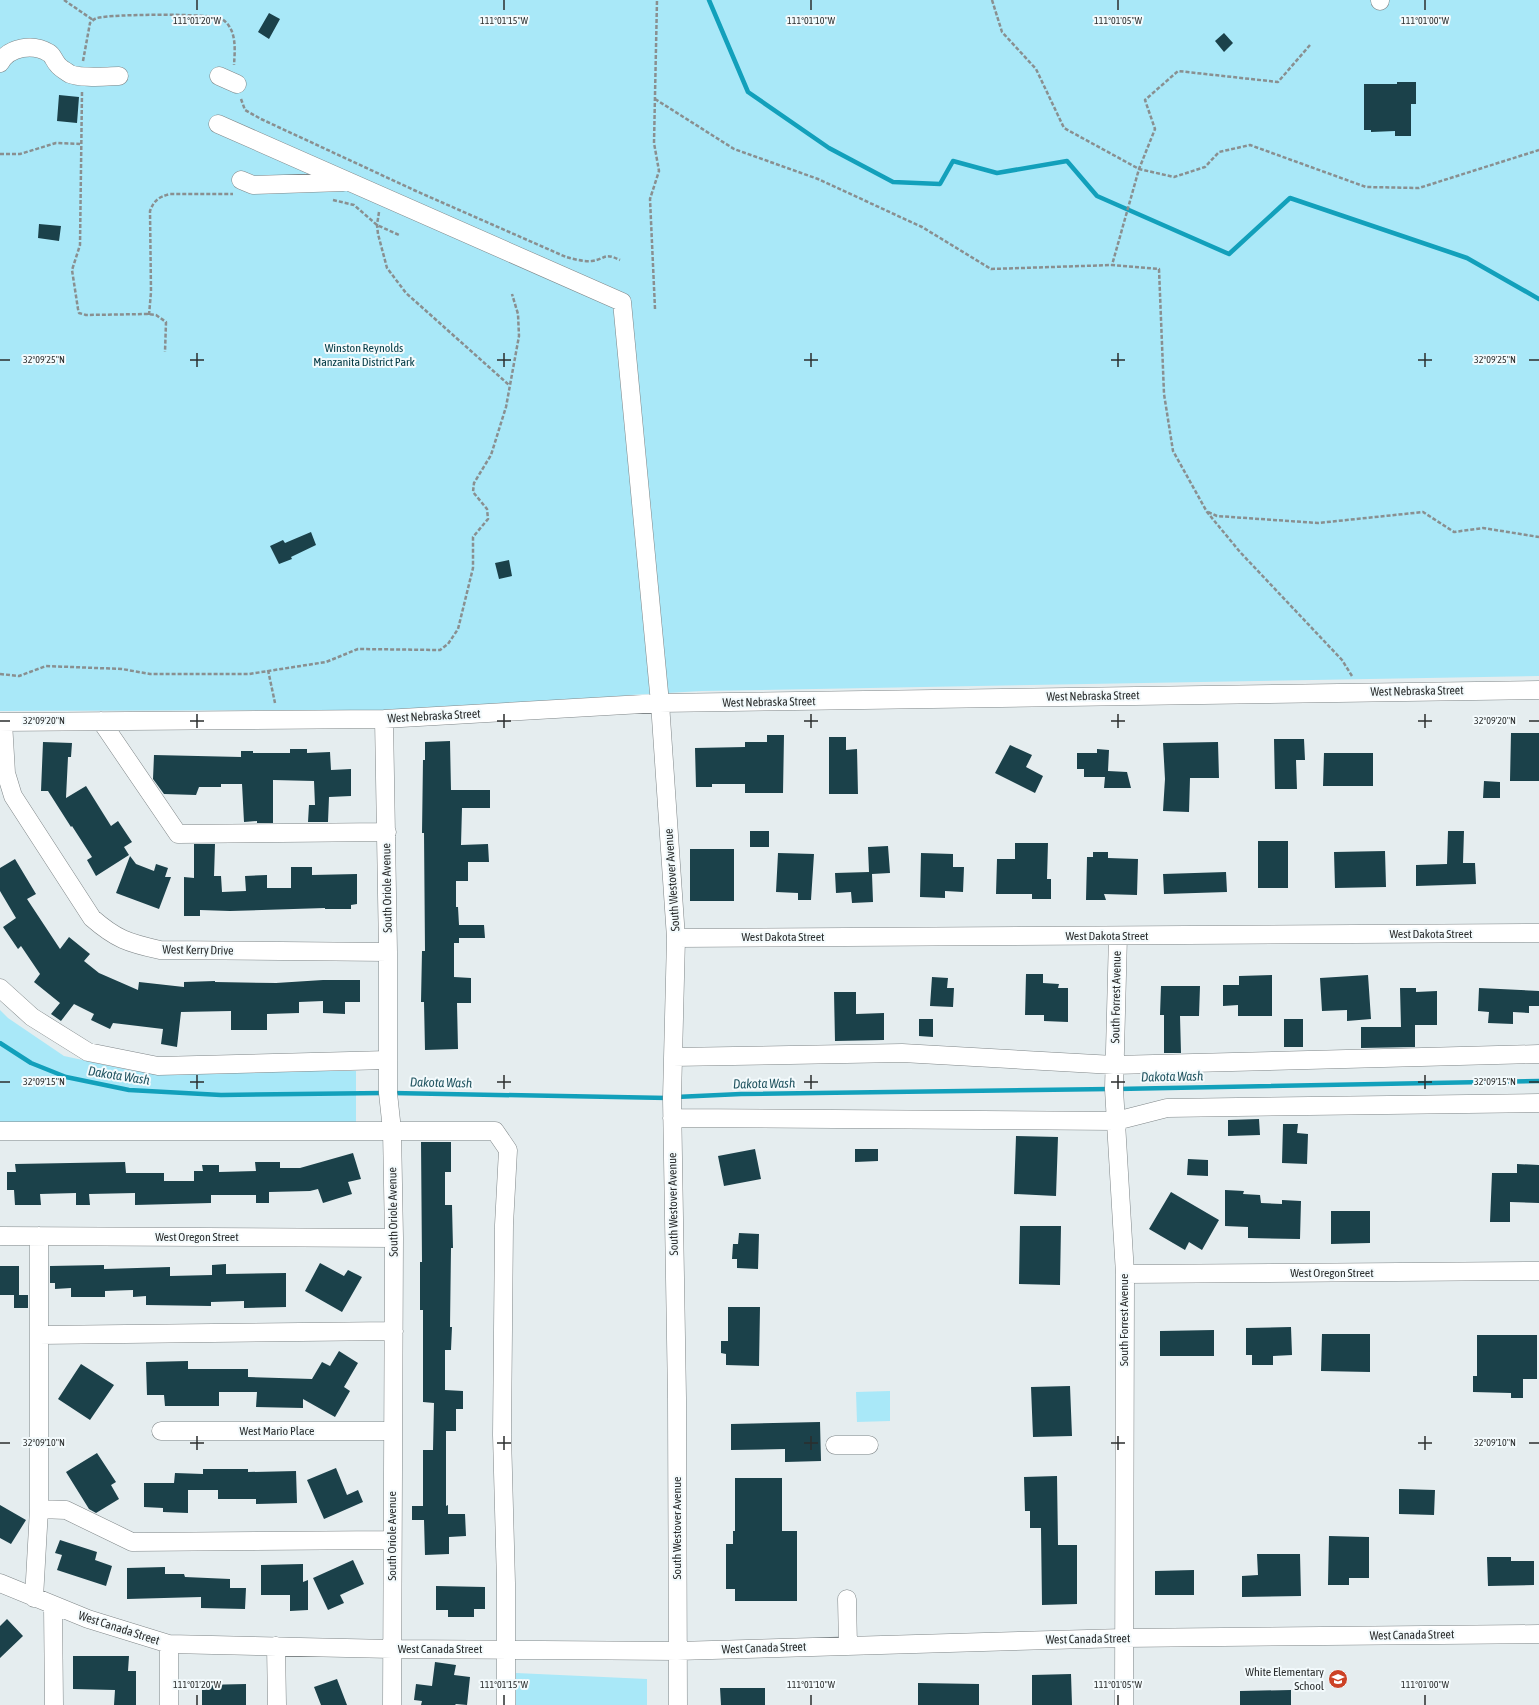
<svg xmlns="http://www.w3.org/2000/svg" width="1539" height="1705" font-family="'Asap Condensed',sans-serif">
  <rect width="100%" height="100%" fill="#e5edef"/>
  <path fill="#a9e8f8" d="M0,0H1539V676L702,691L631,695L559,703L387,710L0,711Z
    M0,1010L8,1018L64,1056L134,1071H356V1122H0Z
    M890,1391V1421L857,1422L856,1392Z
    M516,1673L647,1679V1705H516Z"/>
  <g fill="none" stroke-linecap="round" stroke-linejoin="round">
    <path stroke="#12a0bb" stroke-width="4.5" d="M709,0L748,92L829,148L893,182L940,184L953,161L997,173L1067,161L1097,196L1229,254L1290,198L1467,258L1539,299
      M0,1043L31,1063L66,1077L129,1090L221,1095L384,1093
      M1117,1089L1539,1081
      M392,1093L668,1098
      M676,1097L741,1094L1110,1089"/>
  </g>
  <path fill="#1b414a" d="M269,13L280,19L269,39L258,32Z
    M1224,33L1233,43L1224,52L1215,41Z
    M1397,82H1416V104H1411V136H1395V131L1371,132V130H1364V84H1397Z
    M59,95L79,97L77,123L57,121Z
    M39,224L61,226L59,241L38,238Z
    M311,532L316,545L291,557L292,559L279,564L270,546L283,540L285,543Z
    M509,560L512,576L499,579L495,563Z
    M1511,733H1539V781H1510Z
    M767,735H784L783,793H745V784H712V787H696L695,748L745,747V742H767Z
    M829,737H846V750L857,749L858,794H829Z
    M1274,739H1304L1305,760H1296L1297,789H1275Z
    M450,741L451,790H490V808H462L461,845L488,844L489,862H468V881H456V907H458L459,925H484L485,938H459V943H454V977L471,978V1003H457L458,1049L425,1050L424,1002H421L422,951H425L424,833H422L423,760H425V742Z
    M43,742L72,743L71,757H68L66,798L86,786L111,826L118,821L132,842L124,847L129,855L96,876L87,860L92,857L72,826L71,827L48,791H41Z
    M1218,742L1219,778H1190L1189,812L1163,811L1165,779L1163,743Z
    M1010,745L1032,755L1026,767L1043,776L1035,793L995,773Z
    M290,749H307V753L330,752L331,770L351,769V796L329,797L328,822H308L309,805H315L314,781L273,780V823H257V821L244,822L242,784H221V787H199L196,795L164,794L153,779L154,755L241,757V751H253V753H290Z
    M1097,749L1109,750L1108,771L1127,772L1131,788H1104L1105,777H1084V769H1077V753H1097Z
    M1324,753H1373V786H1323Z
    M1484,781L1500,782V798H1483Z
    M750,831H769V847H750Z
    M1448,831H1464L1463,863H1475L1476,884L1416,886V865L1447,864Z
    M1258,841H1288V888H1258Z
    M1015,843H1048L1047,879H1051V899H1032V894H996L997,859H1015Z
    M194,844H215L214,876H221L222,892L246,891L245,876L267,875V888H291V867H312V875L357,874V904L351,905V909H325V908L230,911L200,910V916H184V877L194,878Z
    M888,846L890,873L872,874L873,902L852,903L851,892L836,893L835,873L869,872L868,847Z
    M690,849H734V901H690Z
    M1385,851L1386,887L1335,888L1334,852Z
    M1093,852H1108V858L1138,859L1137,895L1104,894L1106,900H1086L1087,857H1093Z
    M778,853L814,854L811,900H798V893L776,892Z
    M921,853L953,854V867H964L963,892L945,891V898L920,897Z
    M130,856L136,864L154,871L156,864L168,868L165,877H171L159,909L116,893Z
    M15,859L36,894L27,899L60,949L69,937L90,954L84,961L99,973L138,990L139,982L184,987V982L215,981V982L276,983L323,980H360V1002H345V1014L323,1013V1001L299,1002V1013L267,1014V1030H231V1011L181,1012L177,1047L161,1044L163,1029L113,1023L110,1029L91,1020L94,1014L74,1004L61,1021L51,1014L60,1003L34,982L40,974L21,946L18,949L3,927L16,918L0,891V868Z
    M1226,872L1227,892L1164,894L1163,874Z
    M1026,974H1043V983L1059,984L1058,988H1068V1022L1044,1021V1015H1025Z
    M1272,975V1016H1238V1005L1223,1006V985H1239V976Z
    M1368,975L1371,1019L1347,1021V1010L1322,1011L1320,978Z
    M932,977L948,978L947,988H954L953,1007L930,1006Z
    M1161,986H1200L1199,1016H1180L1181,1053H1164V1015H1160Z
    M1400,988H1416V992L1437,991V1025H1415V1047L1361,1048V1027H1401Z
    M1479,988L1539,991V1006H1529V1013L1513,1012V1024L1488,1023L1489,1012L1478,1011Z
    M834,992H856V1014L884,1013V1040L835,1041Z
    M919,1019H933V1037L919,1036Z
    M1284,1019H1303V1047H1284Z
    M1259,1119L1260,1135L1228,1136V1120Z
    M1283,1124H1298L1297,1133L1308,1134L1307,1164L1282,1163Z
    M1016,1136L1058,1137L1056,1196L1014,1194Z
    M421,1142H451V1172H445V1205H452L453,1248H451L450,1327H452L451,1350H445V1390L463,1391V1409H456V1431H446V1506L448,1505V1514H465L466,1536L449,1537V1554L425,1555L424,1520H412V1506H423V1450H433L434,1403L423,1402V1310H420V1262H422Z
    M755,1149L761,1179L724,1186L718,1156Z
    M855,1149H878V1161L855,1162Z
    M353,1153L361,1179L348,1182L352,1194L323,1203L318,1189L310,1191L269,1192V1203H256V1195H211V1203L135,1205V1193L89,1194L90,1205H76V1193L40,1194L41,1205H15L14,1190H7V1172H16L15,1164L125,1162L126,1173H164V1181H194V1171H203L202,1165H219V1172L256,1171L255,1162H280V1168H300Z
    M1188,1159L1208,1160V1176L1187,1175Z
    M1517,1164L1539,1165V1203L1510,1202V1222H1490L1492,1173H1517Z
    M1225,1190L1244,1191L1243,1194L1260,1195L1261,1203L1282,1204V1200L1301,1201L1300,1239L1248,1238V1227L1225,1226Z
    M1171,1192L1219,1220L1202,1250L1189,1242L1185,1250L1149,1229Z
    M1331,1211H1370V1243L1331,1244Z
    M1020,1226H1061L1060,1285L1019,1284Z
    M739,1233L759,1234L758,1269L737,1268V1259H732L733,1244H738Z
    M320,1263L344,1276L348,1270L362,1277L342,1312L305,1291Z
    M226,1264V1274L286,1273V1307L244,1308V1301L211,1302V1306L146,1305V1296L133,1297V1290L105,1291V1297H71V1288L55,1289V1283H50V1266L104,1265V1269L170,1267V1276L212,1275V1265Z
    M0,1266H19V1295H28V1308H14V1295H0Z
    M728,1307H760L759,1366L726,1365V1354L721,1353V1341H728Z
    M1291,1327L1292,1355L1273,1356V1365H1252V1355H1246V1328Z
    M1214,1330V1356H1160V1331Z
    M1322,1334H1370V1372L1321,1371Z
    M1477,1335H1537V1379H1523V1398H1511V1393L1473,1392V1376H1477Z
    M339,1351L358,1363L344,1387L350,1391L335,1417L303,1399V1408L256,1407L257,1392H219V1406H165L164,1395H147L146,1362L188,1361V1369H248V1377L312,1379L322,1362L330,1366Z
    M81,1364L114,1385L90,1420L58,1399Z
    M1070,1386L1072,1436L1033,1437L1031,1387Z
    M820,1422L821,1461L785,1462V1449L731,1450V1424Z
    M97,1453L116,1482L111,1485L119,1499L96,1513L89,1509L66,1472Z
    M336,1468L347,1495L358,1490L363,1502L324,1519L307,1480Z
    M203,1469H248V1472L296,1471L297,1503L256,1504V1499H218V1490H188V1513L163,1512V1508L144,1507V1483H174L175,1473L203,1474Z
    M1057,1476L1058,1545H1077V1604L1042,1605L1041,1528H1030V1511H1025L1024,1477Z
    M735,1478H782V1531H797V1601H735V1589H726V1544H733V1531H735Z
    M1399,1489L1435,1490L1434,1515L1399,1514Z
    M0,1505L26,1520L11,1544L0,1538Z
    M1329,1536L1369,1537V1578H1349V1585H1328Z
    M60,1540L97,1552L95,1560L112,1566L106,1586L57,1570L62,1555L55,1553Z
    M1257,1554H1300L1301,1596L1242,1597V1576L1258,1575Z
    M1487,1557H1511V1561H1534V1585L1488,1586Z
    M353,1560L364,1584L340,1595L344,1603L328,1610L313,1578Z
    M303,1564V1582L308,1580V1610L290,1611V1595H261V1565Z
    M165,1567V1574H184L185,1577L230,1579V1588H246L245,1609L201,1608V1597L127,1599V1568Z
    M1194,1570V1595H1155V1571Z
    M436,1586L485,1587V1609H474V1617H448V1610H436Z
    M7,1619L23,1636L0,1658V1626Z
    M73,1656H129L128,1671H136V1705H114L115,1690L73,1689Z
    M435,1662L456,1665L454,1675L470,1677L467,1705L456,1704L455,1705H421L422,1701L414,1700L416,1684L432,1686Z
    M1071,1674L1072,1705H1032V1675Z
    M337,1679L347,1705H321L314,1687Z
    M918,1683L979,1684V1705H918Z
    M246,1684V1705H202V1685Z
    M720,1688H765V1705H721Z
    M1291,1690V1705H1240V1691Z"/>
  <g fill="none" stroke-linecap="round" stroke-linejoin="round">
    <defs>
      <path id="minor" d="M1380,1V0
        M0,63C9,47 33,43 49,53C53,55 54,61 58,65C60,68 67,72 70,74C83,79 106,76 119,76
        M219,76L237,84
        M218,124L622,302L660,703L676,938L672,1098L677,1398L678,1705
        M241,180L253,185L343,182
        M384,719L388,952V1093L392,1130L394,1238L392,1705
        M101,721L178,834L387,832
        M0,722L384,719L660,703L1539,690
        M3,722L6,773L13,796L92,918C116,939 128,943 160,950L388,952
        M1118,936L1114,1089L1125,1274L1124,1705
        M676,938L1539,933
        M0,988L32,1017L88,1052L158,1066L388,1060
        M673,1057L902,1053L1114,1065L1539,1054
        M672,1118L1116,1121L1167,1108L1539,1103
        M0,1131H495L508,1150L504,1225L502,1435L506,1583V1705
        M0,1236L394,1238
        M1125,1274L1539,1271
        M39,1335L394,1331
        M161,1431H393
        M835,1445H869
        M39,1509L66,1510L132,1542L392,1540
        M0,1583L88,1619L169,1644L392,1649L677,1651L1123,1638L1539,1634
        M34,1598L39,1509V1236
        M847,1599L848,1646
        M53,1606L54,1705
        M169,1644V1705
        M276,1646L277,1705"/>
    </defs>
    <use href="#minor" stroke="#7f8688" stroke-width="19"/>
    <path stroke="#898f90" stroke-width="2.5" stroke-dasharray="4 2" stroke-linecap="butt" d="M64,0L93,20
      M992,0L1002,32L1036,69L1064,128L1139,169L1174,177L1205,167L1219,152L1250,145L1366,187L1419,188L1539,150
      M1310,45L1278,82L1178,71L1145,100L1155,129L1139,169L1112,265L1159,269L1164,394L1173,451L1207,512L1240,552L1342,660L1352,676
      M83,61L90,23C92,21 94,19 97,18C111,14 213,13 222,19C237,29 235,49 234,65
      M82,92L80,245L72,270L78,309L79,313L86,315L147,314L156,315L166,322L165,352
      M241,99L245,110L261,119L416,191L566,257C574,259 584,262 592,261C606,259 603,252 620,260
      M655,99L734,149L818,179L922,227L991,269L1112,265
      M0,154H20L56,143L80,144
      M333,200L354,205L377,225L399,235
      M379,212L377,225L378,234L387,268L406,293L509,385
      M655,309L650,199L659,171L654,143L657,0
      M149,315L151,292L150,211C154,200 159,197 170,194H233
      M1208,512L1217,516L1318,523L1423,512L1454,532L1483,528L1539,537
      M268,670L275,703
      M0,674L19,676L46,666L122,669L150,674H249L326,662L358,649L440,650L448,644L458,629L473,568V537L488,519L487,509L473,492L474,483L491,455L506,407L519,336L518,314L512,294"/>
    <use href="#minor" stroke="#fff" stroke-width="18"/>
  </g>
  <path fill="none" stroke="#2b2e2e" stroke-width="1.5" d="M197,0V10M504,0V10M811,0V10M1118,0V10M1425,0V10M197,353V367M504,353V367M811,353V367M1118,353V367M1425,353V367M0,360H10M190,360H204M497,360H511M804,360H818M1111,360H1125M1418,360H1432M1529,360H1539M197,714V728M504,714V728M811,714V728M1118,714V728M1425,714V728M0,721H10M190,721H204M497,721H511M804,721H818M1111,721H1125M1418,721H1432M1529,721H1539M197,1075V1089M504,1075V1089M811,1075V1089M1118,1075V1089M1425,1075V1089M0,1082H10M190,1082H204M497,1082H511M804,1082H818M1111,1082H1125M1418,1082H1432M1529,1082H1539M197,1436V1450M504,1436V1450M811,1436V1450M1118,1436V1450M1425,1436V1450M0,1443H10M190,1443H204M497,1443H511M804,1443H818M1111,1443H1125M1418,1443H1432M1529,1443H1539M197,1695V1705M504,1695V1705M811,1695V1705M1118,1695V1705M1425,1695V1705"/>
  <defs>
    <symbol id="school-disc" viewBox="-11 -11 22 22"><circle r="9.5" fill="#cc4226" stroke="#f3fafc"/><path d="M0-5L7-2L0 1L-7-2ZM-4 1L0 2.5L4 1V4Q0 6-4 4Z" fill="#fff"/></symbol>
  </defs>
  <g fill-rule="evenodd">
    <use href="#school-disc" x="1327" y="1668" width="22" height="22"/>
  </g>
  <g text-anchor="middle" stroke-width="4" stroke-linejoin="round" paint-order="stroke">
    <g font-size="12" fill="#003944" stroke="#f3fafc">
      <text x="364" y="352">Winston Reynolds<tspan x="364" dy="14">Manzanita District Park</tspan></text>
    </g>
    <g font-size="12" fill="#2b2e2e" stroke="#f3fafc">
      <text transform="translate(1417 691) rotate(-1)" y="4">West Nebraska Street</text>
      <text transform="translate(1093 696) rotate(-1)" y="4">West Nebraska Street</text>
      <text transform="translate(769 702) rotate(-1)" y="4">West Nebraska Street</text>
      <text transform="translate(434 716) rotate(-3)" y="4">West Nebraska Street</text>
      <text transform="translate(672 880) rotate(-94)" y="4">South Westover Avenue</text>
      <text transform="translate(387 888) rotate(-91)" y="4">South Oriole Avenue</text>
      <text x="1431" y="938">West Dakota Street</text>
      <text x="1107" y="940">West Dakota Street</text>
      <text x="783" y="941">West Dakota Street</text>
      <text transform="translate(198 950) rotate(1)" y="4">West Kerry Drive</text>
      <text transform="translate(1116 997) rotate(-89)" y="4">South Forrest Avenue</text>
      <text transform="translate(673 1204) rotate(-91)" y="4">South Westover Avenue</text>
      <text transform="translate(393 1212) rotate(-91)" y="4">South Oriole Avenue</text>
      <text x="197" y="1241">West Oregon Street</text>
      <text x="1332" y="1277">West Oregon Street</text>
      <text transform="translate(1124 1320) rotate(-90)" y="4">South Forrest Avenue</text>
      <text x="277" y="1435">West Mario Place</text>
      <text transform="translate(677 1528) rotate(-90)" y="4">South Westover Avenue</text>
      <text transform="translate(392 1536) rotate(-90)" y="4">South Oriole Avenue</text>
      <text transform="translate(119 1628) rotate(18)" y="4">West Canada Street</text>
      <text transform="translate(1412 1635) rotate(-1)" y="4">West Canada Street</text>
      <text transform="translate(1088 1639) rotate(-1)" y="4">West Canada Street</text>
      <text transform="translate(764 1648) rotate(-2)" y="4">West Canada Street</text>
      <text x="440" y="1653">West Canada Street</text>
    </g>
    <g font-size="12" fill="#2b2e2e" stroke="#f3fafc" text-anchor="end">
      <text x="1324" y="1676">White Elementary<tspan x="1324" dy="14">School</tspan></text>
    </g>
    <g font-size="13" font-style="italic" fill="#235662" stroke="#f3fafc">
      <text transform="translate(119 1075) rotate(9)" y="5">Dakota Wash</text>
      <text transform="translate(1172 1076) rotate(-1)" y="5">Dakota Wash</text>
      <text transform="translate(441 1082) rotate(1)" y="5">Dakota Wash</text>
      <text transform="translate(764 1083) rotate(-1)" y="5">Dakota Wash</text>
    </g>
  </g>
  <g font-size="10" text-anchor="middle" fill="#2b2e2e" stroke="#f3fafc" stroke-width="4" stroke-linejoin="round" paint-order="stroke">
    <text x="197" y="24">111°01'20"W</text>
    <text x="504" y="24">111°01'15"W</text>
    <text x="811" y="24">111°01'10"W</text>
    <text x="1118" y="24">111°01'05"W</text>
    <text x="1425" y="24">111°01'00"W</text>
    <text x="44" y="363">32°09'25"N</text>
    <text x="1495" y="363">32°09'25"N</text>
    <text x="44" y="724">32°09'20"N</text>
    <text x="1495" y="724">32°09'20"N</text>
    <text x="44" y="1085">32°09'15"N</text>
    <text x="1495" y="1085">32°09'15"N</text>
    <text x="44" y="1446">32°09'10"N</text>
    <text x="1495" y="1446">32°09'10"N</text>
    <text x="197" y="1688">111°01'20"W</text>
    <text x="504" y="1688">111°01'15"W</text>
    <text x="811" y="1688">111°01'10"W</text>
    <text x="1118" y="1688">111°01'05"W</text>
    <text x="1425" y="1688">111°01'00"W</text>
  </g>
</svg>
